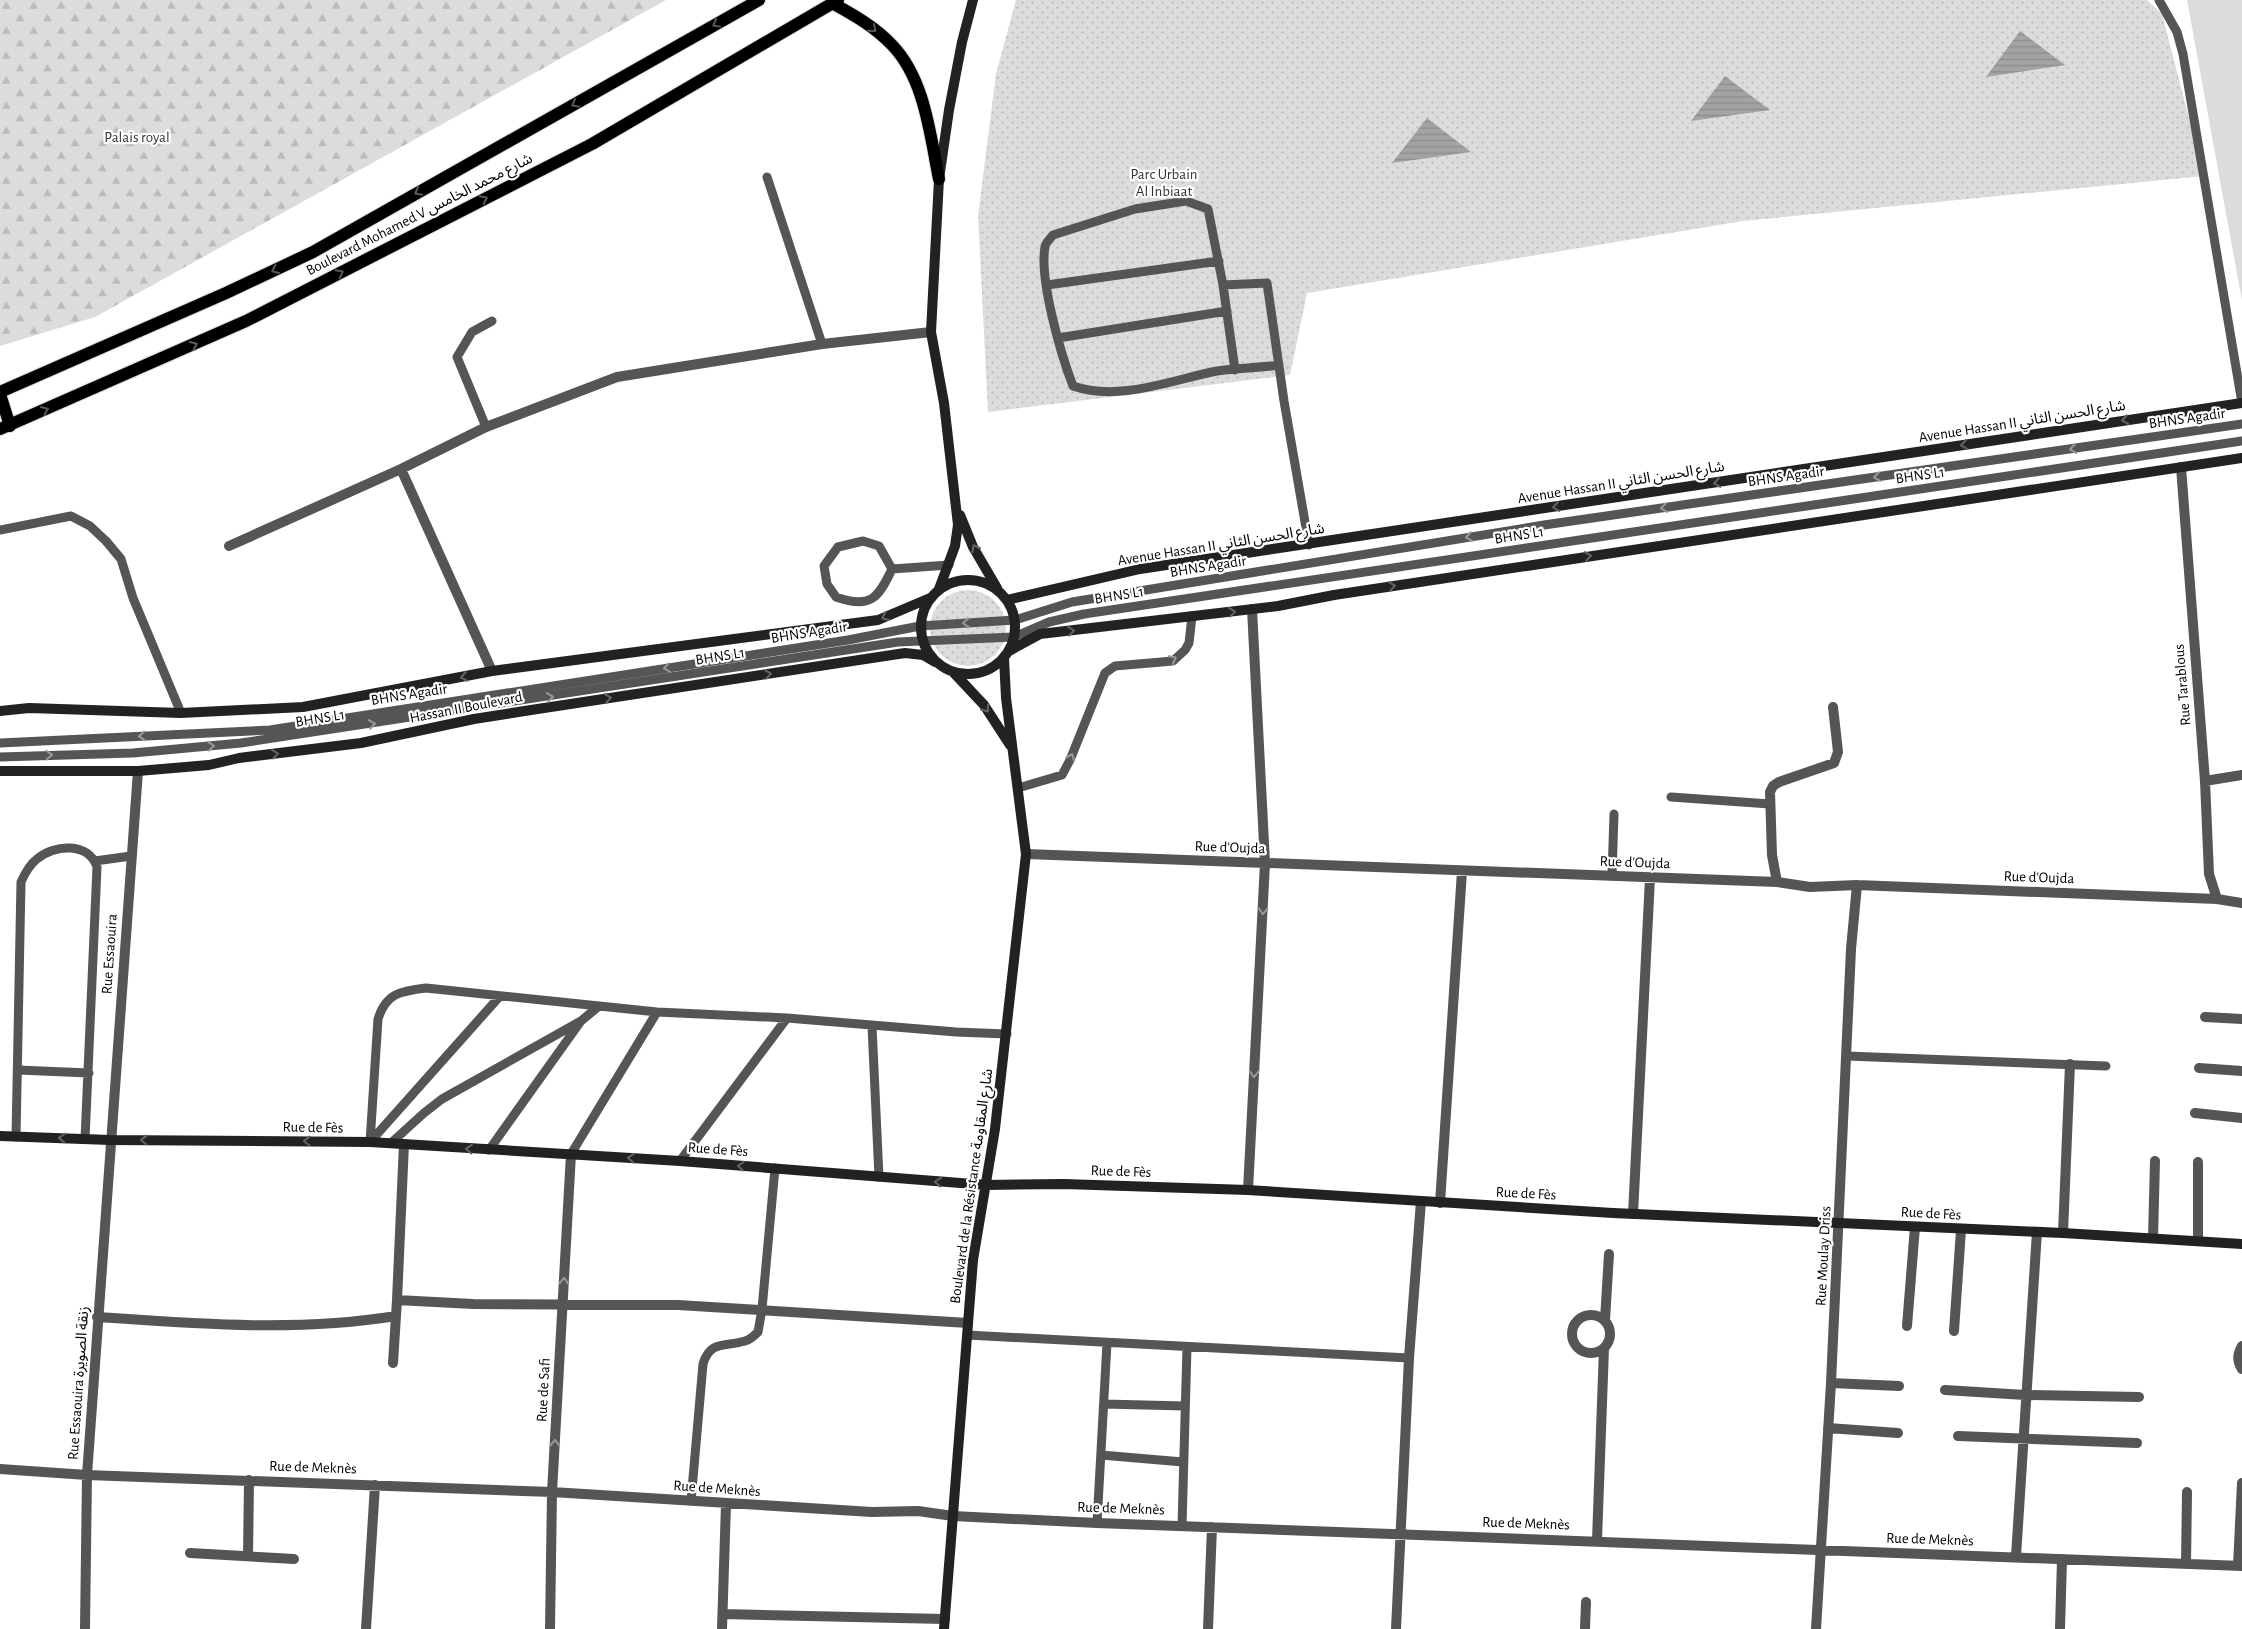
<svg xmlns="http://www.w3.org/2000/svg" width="2242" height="1629" font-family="'Alegreya Sans','Noto Sans Arabic',sans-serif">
  <defs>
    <pattern id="forest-firs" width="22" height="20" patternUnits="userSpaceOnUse" patternTransform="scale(1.25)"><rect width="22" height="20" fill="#dcdcdc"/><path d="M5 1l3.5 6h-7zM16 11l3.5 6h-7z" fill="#bbb"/></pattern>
    <pattern id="park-dots" width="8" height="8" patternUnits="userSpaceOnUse" patternTransform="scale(1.25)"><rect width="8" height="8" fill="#dcdcdc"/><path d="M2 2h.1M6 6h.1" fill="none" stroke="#bbb" stroke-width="1.8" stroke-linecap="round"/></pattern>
    <pattern id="water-rules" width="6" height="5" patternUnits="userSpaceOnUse" patternTransform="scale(1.25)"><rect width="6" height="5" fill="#a3a3a3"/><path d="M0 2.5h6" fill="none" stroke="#8b8b8b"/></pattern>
  </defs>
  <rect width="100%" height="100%" fill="#fff"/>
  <path fill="#dcdcdc" d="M2187,0H2242V301Z"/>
  <path fill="url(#forest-firs)" d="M0,0H666L95,317L0,346Z"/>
  <path fill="url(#park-dots)" d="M1016,0H2147L2162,14L2204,176L1743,221L1307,293L1290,375L988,412L978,216L996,74Z
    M930 628a38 38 0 1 1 76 0a38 38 0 1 1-76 0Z"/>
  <path fill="url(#water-rules)" d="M2020,31L2065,65L1986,77Z
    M1725,76L1770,110L1691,121Z
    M1427,118L1471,152L1392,163Z"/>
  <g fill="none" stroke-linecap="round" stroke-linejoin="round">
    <defs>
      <path id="primary" d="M832,3C854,15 875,27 892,45C925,79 930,135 939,179
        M0,392L226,293L313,252L759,0
        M0,394L10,426
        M0,429L246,321L592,144L838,0"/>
    </defs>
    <use href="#primary" stroke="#dbdbdb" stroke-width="14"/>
    <path stroke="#555" stroke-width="9" d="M2159,0L2177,32L2183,54L2242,403
      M767,177L822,344
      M1047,285L1219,261
      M1223,285L1235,370
      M1058,338L1227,311
      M1279,365C1259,368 1237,368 1217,371C1171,380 1119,402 1073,386C1061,355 1039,279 1045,247C1045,243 1050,239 1053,235L1135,209L1186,201L1208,209L1223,285L1267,283L1284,401L1309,545
      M486,427L457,357L472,332L492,321
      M0,530L71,516L90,526L106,541L121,559L133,598L181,713
      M863,541L879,546L892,569C878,599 870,609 836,597L827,584L824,566L838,547Z
      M892,569L949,565
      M0,743L270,730L848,640L920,626L1015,620L1072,602L1544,525L2242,424
      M0,757L133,753L241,743L898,642L1014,637L1049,622L1084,614L2242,441
      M1018,788L1062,775L1070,760L1105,673L1115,666L1173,661L1185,650L1189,643L1192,616
      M1671,797L1770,804
      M95,861L131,856
      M1612,876L1614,814
      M872,1026L879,1177
      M1847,1056L2106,1066
      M18,1070L89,1073
      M16,1137L21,882C25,873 29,865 37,859C54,844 89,842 97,867L85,1139
      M370,1142L378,1019C386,993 401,991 426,988L657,1012L787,1018L956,1032L1007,1034
      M370,1142L500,996
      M391,1143L424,1113L442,1099L581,1021
      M489,1150L581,1021L599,1006
      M571,1154L657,1012
      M680,1161L787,1018
      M967,1335L1409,1358
      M1104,1404L1185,1406
      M1101,1455L1183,1462
      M691,1501L703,1364C710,1340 725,1347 745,1341C750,1340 754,1336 758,1332L762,1309L775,1168
      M1097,1523L1107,1343
      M1182,1526L1187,1347"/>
    <path stroke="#555" stroke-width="10" d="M2181,467L2205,781L2209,874L2217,899
      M401,469L492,671
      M229,546L401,469L486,427L617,377L822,344L931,332
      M2205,781L2242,775
      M1026,854L1777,882L1810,887L1857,885L2217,899L2242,903
      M1777,882L1772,855L1770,792L1773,786L1779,782L1834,763L1838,752L1833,707
      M2205,1017L2242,1019
      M2199,1068L2242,1071
      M2195,1113L2242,1118
      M404,1144L397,1300L473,1304L678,1305L968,1323
      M1248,1190L1265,863L1252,609
      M1440,1203L1462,871
      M1633,1214L1650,878
      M2063,1233L2070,1064
      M2153,1238L2155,1161
      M2198,1241V1162
      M1572 1334a19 19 0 1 1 38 0a19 19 0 1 1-38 0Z
      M97,1317C197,1324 297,1332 396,1316
      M1605,1320L1609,1254
      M1907,1326L1915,1227
      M1954,1331L1961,1230
      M2242,1346C2237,1355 2237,1361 2242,1369
      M393,1363L397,1300
      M1831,1383L1899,1386
      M1945,1390L2025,1395L2139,1397
      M1828,1428L1898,1433
      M1958,1436L2137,1443
      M0,1469L87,1475L552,1492L872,1512L918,1511L953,1516L1097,1523L2242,1566
      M1597,1540L1604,1348
      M190,1553L294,1559
      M248,1556L249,1480
      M2016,1556L2037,1232
      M2186,1564L2187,1492
      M2238,1566L2242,1483
      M723,1614L945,1619
      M85,1629L87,1475L138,771
      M366,1629L375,1485
      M550,1629L552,1492L571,1154
      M722,1629L726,1504
      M1208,1629L1212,1527
      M1396,1629L1409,1358L1421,1201
      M1585,1629L1586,1602
      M1816,1629L1831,1383L1851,949L1857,885
      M2060,1629L2062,1559"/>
    <path stroke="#222" stroke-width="10" d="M960,515L973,547L997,588
      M921 627a47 47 0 1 1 94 0a47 47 0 1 1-94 0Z
      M939,589L955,546L958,525L944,403L931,332L939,179L949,110L962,42L973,0
      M1007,600L1140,569L2242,403
      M1009,651L1040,634L1278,606L1334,595L2242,458
      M954,673L984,705L1010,745
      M0,711L29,708L181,713L303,707L492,671L878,620L930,598
      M0,771H138L209,765L239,758L361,743L474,719L531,710L905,653L923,655L935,662
      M0,1136L110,1140L370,1142L680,1161L986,1185L1064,1184L1248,1190L1613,1213L2063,1233L2242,1244
      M944,1629L973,1260L995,1129L1026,854L1006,698L1004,658"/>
    <use href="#primary" stroke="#000" stroke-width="12"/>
  </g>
  <defs><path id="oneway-chevron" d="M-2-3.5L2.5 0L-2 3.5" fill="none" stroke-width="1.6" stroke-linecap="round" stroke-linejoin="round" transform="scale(1.25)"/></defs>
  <g stroke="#595959">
    <use href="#oneway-chevron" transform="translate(716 24) rotate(151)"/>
    <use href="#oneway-chevron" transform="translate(873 29) rotate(41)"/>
    <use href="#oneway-chevron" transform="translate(575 104) rotate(151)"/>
    <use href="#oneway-chevron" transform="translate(418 192) rotate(151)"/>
    <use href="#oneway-chevron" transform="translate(484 199) rotate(-27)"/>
    <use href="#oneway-chevron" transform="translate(275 270) rotate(155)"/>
    <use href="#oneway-chevron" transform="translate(340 273) rotate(-27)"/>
    <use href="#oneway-chevron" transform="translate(194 345) rotate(-24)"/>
    <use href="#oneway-chevron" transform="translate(45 410) rotate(-24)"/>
  </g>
  <g stroke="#646464">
    <use href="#oneway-chevron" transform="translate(2125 420) rotate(171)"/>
    <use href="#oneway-chevron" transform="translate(1964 445) rotate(171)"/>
    <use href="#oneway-chevron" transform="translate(1717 483) rotate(171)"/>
    <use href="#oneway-chevron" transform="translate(1556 507) rotate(171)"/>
    <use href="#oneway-chevron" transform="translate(975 548) rotate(-117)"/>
    <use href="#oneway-chevron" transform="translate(1588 556) rotate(-9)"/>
    <use href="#oneway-chevron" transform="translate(1392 586) rotate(-9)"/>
    <use href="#oneway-chevron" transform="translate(1232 612) rotate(-7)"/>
    <use href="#oneway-chevron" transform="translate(885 617) rotate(156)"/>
    <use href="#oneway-chevron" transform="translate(1071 631) rotate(-7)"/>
    <use href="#oneway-chevron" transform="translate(768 674) rotate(-9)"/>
    <use href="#oneway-chevron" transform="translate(464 677) rotate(169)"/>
    <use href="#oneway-chevron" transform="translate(608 698) rotate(-9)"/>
    <use href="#oneway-chevron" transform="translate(986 709) rotate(54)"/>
    <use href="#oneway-chevron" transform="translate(275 754) rotate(-7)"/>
    <use href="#oneway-chevron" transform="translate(62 1138) rotate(-178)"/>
    <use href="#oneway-chevron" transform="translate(144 1140) rotate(-179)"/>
    <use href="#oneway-chevron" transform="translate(307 1141) rotate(-179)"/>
    <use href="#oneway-chevron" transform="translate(469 1149) rotate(-176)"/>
    <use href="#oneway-chevron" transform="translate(631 1158) rotate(-176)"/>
    <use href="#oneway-chevron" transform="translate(741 1166) rotate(-175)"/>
    <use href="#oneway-chevron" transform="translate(938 1182) rotate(-175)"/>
  </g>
  <g stroke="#999">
    <use href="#oneway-chevron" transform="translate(2073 449) rotate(172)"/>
    <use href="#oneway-chevron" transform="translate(1877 477) rotate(172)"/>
    <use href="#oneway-chevron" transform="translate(1664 508) rotate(172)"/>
    <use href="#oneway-chevron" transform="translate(1469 537) rotate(171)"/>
    <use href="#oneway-chevron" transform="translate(966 623) rotate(176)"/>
    <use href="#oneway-chevron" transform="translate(1173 659) rotate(-27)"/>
    <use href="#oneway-chevron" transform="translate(667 668) rotate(171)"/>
    <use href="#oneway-chevron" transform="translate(550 697) rotate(-9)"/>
    <use href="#oneway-chevron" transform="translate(372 724) rotate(-9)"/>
    <use href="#oneway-chevron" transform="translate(142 736) rotate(177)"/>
    <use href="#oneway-chevron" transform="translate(211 746) rotate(-5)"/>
    <use href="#oneway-chevron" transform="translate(49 755) rotate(-2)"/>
    <use href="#oneway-chevron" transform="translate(1071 757) rotate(-68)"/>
    <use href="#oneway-chevron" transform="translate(1263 911) rotate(93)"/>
    <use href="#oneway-chevron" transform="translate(1254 1074) rotate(93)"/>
    <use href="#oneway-chevron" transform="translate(564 1281) rotate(-87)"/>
    <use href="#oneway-chevron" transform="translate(555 1443) rotate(-87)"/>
  </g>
  <g text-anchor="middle" stroke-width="4.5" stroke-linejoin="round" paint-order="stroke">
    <g font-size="15" fill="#333" stroke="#fff">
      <text x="137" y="142">Palais royal</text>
      <text x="1164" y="179">Parc Urbain<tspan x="1164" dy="17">Al Inbiaat</tspan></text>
    </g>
    <g font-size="15" fill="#000" stroke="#fff">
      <text transform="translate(419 214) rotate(-27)" y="5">Boulevard Mohamed V شارع محمد الخامس</text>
      <text transform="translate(2187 418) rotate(-8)" y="5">BHNS Agadir</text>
      <text transform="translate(2022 421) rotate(-9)" y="5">Avenue Hassan II شارع الحسن الثاني</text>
      <text transform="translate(1920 475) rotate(-8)" y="5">BHNS L1</text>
      <text transform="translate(1786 476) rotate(-8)" y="5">BHNS Agadir</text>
      <text transform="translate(1621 482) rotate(-9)" y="5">Avenue Hassan II شارع الحسن الثاني</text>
      <text transform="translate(1519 535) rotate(-9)" y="5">BHNS L1</text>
      <text transform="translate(1221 544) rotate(-9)" y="5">Avenue Hassan II شارع الحسن الثاني</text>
      <text transform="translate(1208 566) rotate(-9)" y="5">BHNS Agadir</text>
      <text transform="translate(1119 595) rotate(-9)" y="5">BHNS L1</text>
      <text transform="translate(809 632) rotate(-9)" y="5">BHNS Agadir</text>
      <text transform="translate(720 656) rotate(-9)" y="5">BHNS L1</text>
      <text transform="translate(2182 685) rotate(-95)" y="5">Rue Tarablous</text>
      <text transform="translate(409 694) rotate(-9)" y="5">BHNS Agadir</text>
      <text transform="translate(466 707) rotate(-11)" y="5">Hassan II Boulevard</text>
      <text transform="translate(320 718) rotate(-9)" y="5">BHNS L1</text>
      <text transform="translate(1230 847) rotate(2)" y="5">Rue d'Oujda</text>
      <text transform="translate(1635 862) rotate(2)" y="5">Rue d'Oujda</text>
      <text transform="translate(2039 877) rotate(2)" y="5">Rue d'Oujda</text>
      <text transform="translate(109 954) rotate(-86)" y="5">Rue Essaouira</text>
      <text transform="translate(313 1127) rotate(1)" y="5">Rue de Fès</text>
      <text transform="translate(718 1149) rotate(4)" y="5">Rue de Fès</text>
      <text transform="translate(1121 1171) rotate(2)" y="5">Rue de Fès</text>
      <text transform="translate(971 1186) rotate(-82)" y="5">Boulevard de la Résistance شارع المقاومة</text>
      <text transform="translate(1526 1193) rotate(3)" y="5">Rue de Fès</text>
      <text transform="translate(1931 1213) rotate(3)" y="5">Rue de Fès</text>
      <text transform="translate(1823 1256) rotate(-87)" y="5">Rue Moulay Driss</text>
      <text transform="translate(78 1383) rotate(-86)" y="5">Rue Essaouira زنقة الصويرة</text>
      <text transform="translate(543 1390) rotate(-87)" y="5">Rue de Safi</text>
      <text transform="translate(313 1467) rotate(2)" y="5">Rue de Meknès</text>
      <text transform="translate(717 1488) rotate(4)" y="5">Rue de Meknès</text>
      <text transform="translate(1121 1508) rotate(2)" y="5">Rue de Meknès</text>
      <text transform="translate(1526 1523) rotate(2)" y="5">Rue de Meknès</text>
      <text transform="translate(1930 1539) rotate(2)" y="5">Rue de Meknès</text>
    </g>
  </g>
</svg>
